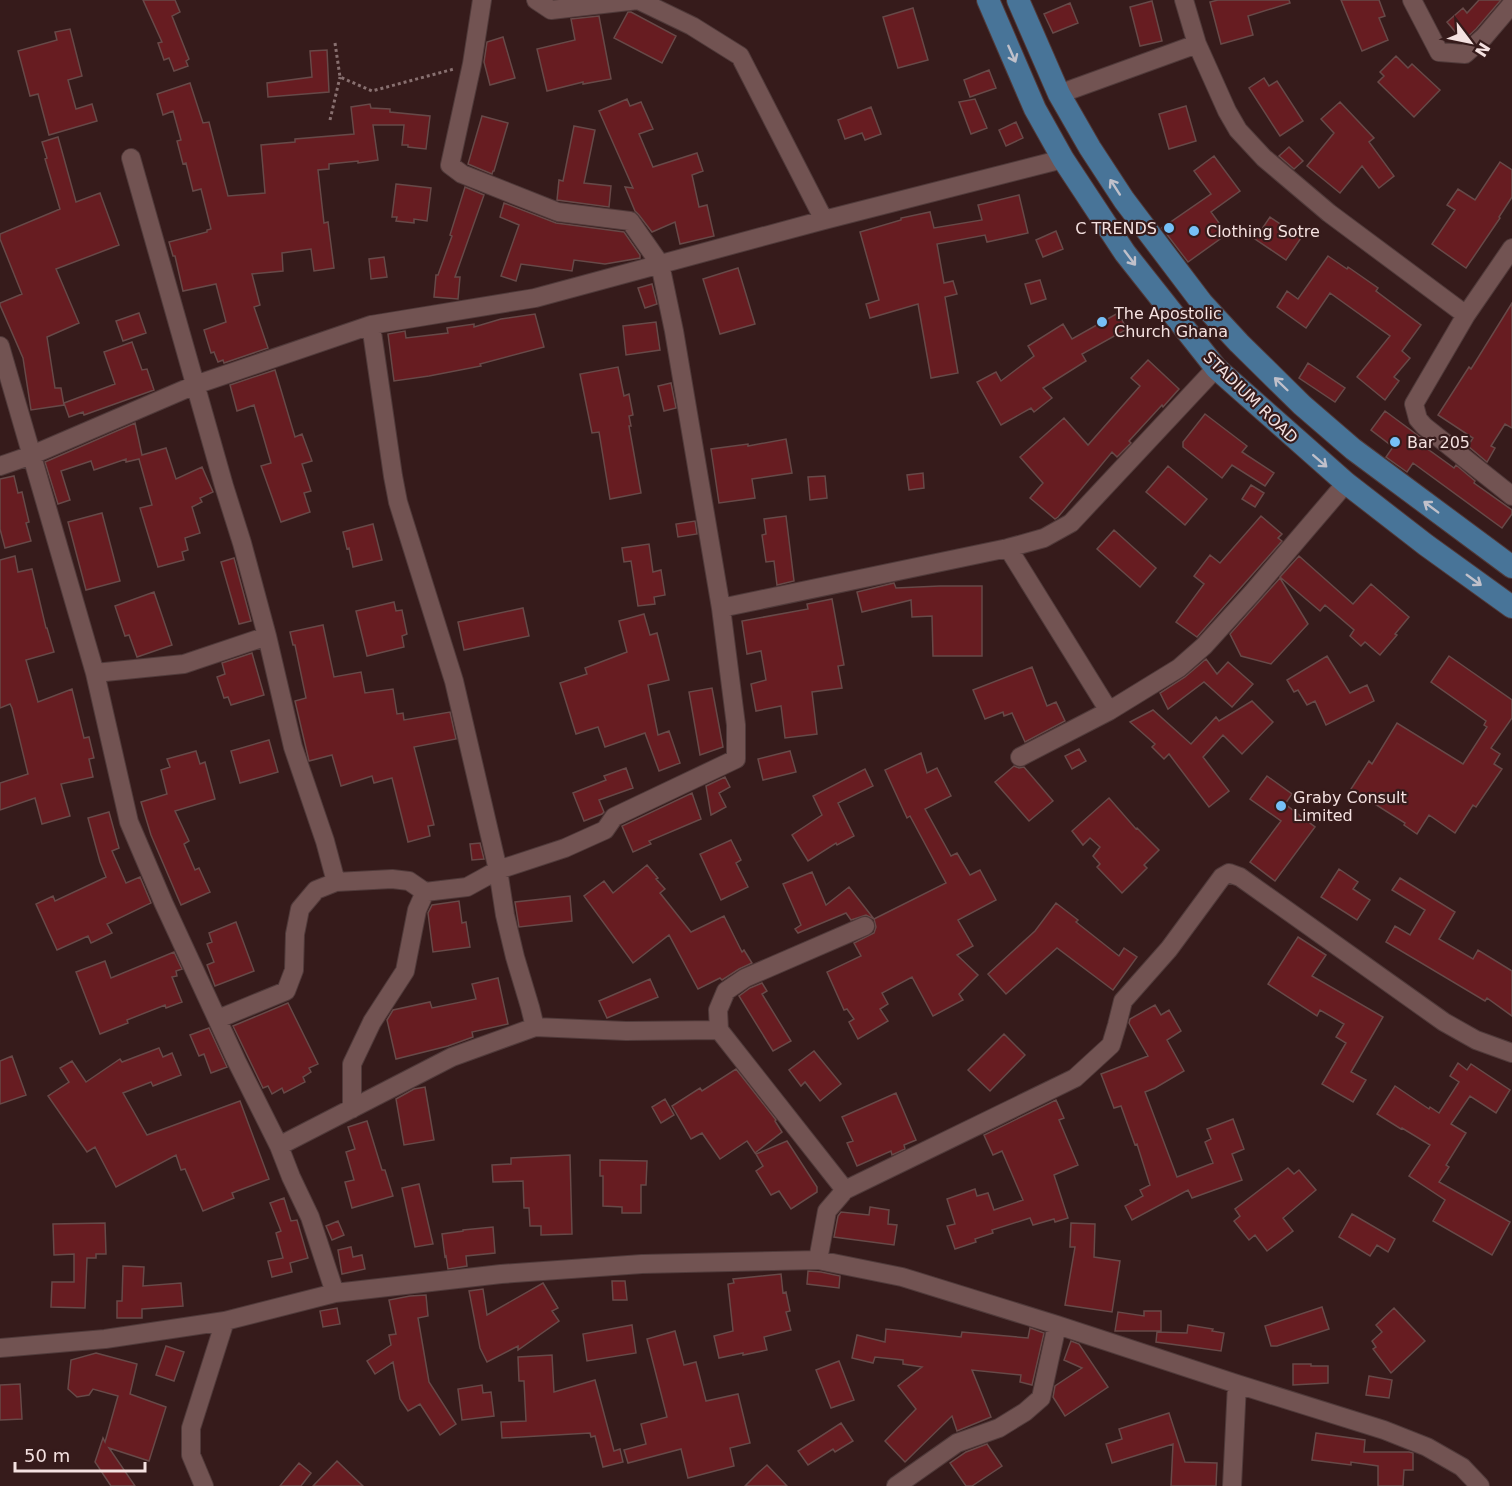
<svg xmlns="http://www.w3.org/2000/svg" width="1512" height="1486" font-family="'DejaVu Sans',sans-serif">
  <rect width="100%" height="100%" fill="#361b1b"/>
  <path fill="#671c21" stroke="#674948" stroke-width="1.5" d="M143,0H175L180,12L172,16L189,59L186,61L188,66L174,71L169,58L164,60L158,43L162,42Z
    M1218,0H1289L1290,3L1248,16L1253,35L1221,44L1210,2Z
    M1341,0H1379L1385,16L1379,18L1388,40L1362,51Z
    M1479,0H1501L1476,29L1463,41L1447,22L1463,8L1467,13Z
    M1152,1L1162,41L1140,46L1130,7Z
    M1070,3L1078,23L1053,33L1044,14Z
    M913,8L928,60L898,68L883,17Z
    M628,12H631L676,36L662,63L614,38Z
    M599,16L611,79L583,84V82L547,91L537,49L575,40L571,19Z
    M70,29L82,76L68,80L76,109L92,104L97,121L49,135L38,94L30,96L18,51L57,40L55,32Z
    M503,37L515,78L490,85L484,62L487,42Z
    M327,50L329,92L268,97L267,83L312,77L310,51Z
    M1396,56L1408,68L1412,64L1440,90L1414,117L1378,82L1384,76L1380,72Z
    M989,70L996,88L970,97L964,80Z
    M1264,78L1269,86L1277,81L1303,121L1280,136L1249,88Z
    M190,83L203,123L209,122L228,196L265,193L261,145L295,142V139L354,134L351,107L370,104L371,108L390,109V112L430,116L426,149L408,147V145H402L404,125H373L378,160L358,163V161L329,164V169L318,170L324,223L328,222L334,268L314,271L311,249L282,253L283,271L252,274L260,305L254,307L268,348L224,363L223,360L218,362L214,352L211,353L204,330L226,322L216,284L183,291L175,256H173L169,242L207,232V230L211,229L201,189L193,191L186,163L183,164L177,141L181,140L173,111L163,115L157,94Z
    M627,99L630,106L641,102L653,129L639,134L653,167L697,153L703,171L692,175L699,207L707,205L714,236L680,244L675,222L652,232L639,215L635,211L625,187L633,188L599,111Z
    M975,99L987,128L971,134L959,102Z
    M1340,102L1374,138L1369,142L1394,176L1379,188L1362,166L1340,193L1307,166L1334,133L1321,119Z
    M1186,106L1196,141L1169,149L1159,114Z
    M871,107L881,134L865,140L862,133L845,139L838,120Z
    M482,116L508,123L494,171H493L492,174L468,164Z
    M1016,122L1023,138L1006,146L999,130Z
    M574,126L595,130L584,183L611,186L609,207L557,200L559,180L563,181Z
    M58,137L76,202L100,193L119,245L56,269L79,323L47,337L55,388H61L64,405L31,410L23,358L0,305V303L22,294L0,239V234L60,209L45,159L47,158L42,142Z
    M1289,147L1303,161L1294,169L1279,156Z
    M1214,156L1240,191L1211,212L1227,234L1188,262L1162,228L1211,194L1194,171Z
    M1500,162L1512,170V197L1499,217L1500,218L1466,268L1432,244L1455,210L1447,205L1458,189L1475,200Z
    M396,184L431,188L427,221L414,219V223L396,221L397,217H392Z
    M465,187L484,195L455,277H460L458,299L434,297L436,275H438L452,236L450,235Z
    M1019,195L1028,233L987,242L985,235L937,244L944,283L953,281L957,294L945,297L958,373L931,378L918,304L870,318L866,304L879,300L860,232L901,220V218L930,212L934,228L982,220L978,205Z
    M504,203L556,223L624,232L640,255V258L605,264L574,260L572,271L521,264L516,281L501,276L519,225L500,217Z
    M1270,217L1301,238L1286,260L1255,239Z
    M1056,231L1063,249L1043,257L1036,240Z
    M1328,256L1347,269L1348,267L1378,288L1376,291L1421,325L1402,351L1410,358L1394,377L1399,381L1385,400L1357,377L1390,336L1330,293L1306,328L1277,307L1287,291L1298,299Z
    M384,257L387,277L371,279L369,259Z
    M738,268L755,324L720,334L703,279Z
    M1040,280L1046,299L1031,304L1025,284Z
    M652,284L657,304L645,308L638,288Z
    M1512,303V428L1505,424L1491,446L1495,448L1487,462L1468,446L1473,438L1438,415L1469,367L1471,369Z
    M139,313L146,333L123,341L116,321Z
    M1118,313L1127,329L1082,354L1086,361L1043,388L1052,398L1034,412L1031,408L1001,425L977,382L996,372L1001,381L1034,356L1028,346L1063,324L1072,339Z
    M535,314L544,347L480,364L481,366L429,376L394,381L388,334L405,331L406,338L448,333L447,328L474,324V327L501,319Z
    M656,322L660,350L626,355L623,326Z
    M132,342L142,370L147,369L154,390L84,415L83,412L69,417L64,403L115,384L104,352Z
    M1148,360L1179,389L1163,407L1162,405L1129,441L1131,443L1117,457L1112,452L1058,517L1055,519L1030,498L1043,483L1020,457L1064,418L1088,445L1140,386L1131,378Z
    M1308,363L1345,388L1335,402L1299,378Z
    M618,367L624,396L629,394L633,415L629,416L631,426H629L641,493L610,499L599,432L592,433L580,374Z
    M275,370L295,437L302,434L312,461L302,464L311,491L304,493L310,512L281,522L261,466L271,463L254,405L237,411L230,385Z
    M671,383L676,408L664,411L658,386Z
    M1385,411L1428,443L1425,447L1454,468L1456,465L1475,481L1474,483L1512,510V514L1502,528L1413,463L1407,472L1386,457L1393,447L1371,430Z
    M1205,414L1247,446L1242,452L1274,473L1265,486L1232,465L1222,478L1183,447V442Z
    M135,423L142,455L166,448L176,479L202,467L213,492L200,498L202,502L192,507L200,533L185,538L188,550L182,552L184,560L158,567L140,508L152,505L139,459L126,462V459L94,470L91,461L61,471L70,500L58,504L45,462Z
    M786,439L792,473L752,479L755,498L719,503L711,449L748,444V446Z
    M1168,466L1207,499L1185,525L1146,492Z
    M923,473L924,488L909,490L907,475Z
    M14,476L18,493L22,492L29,522L26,523L31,541L5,548L0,529V479Z
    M825,476L827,498L810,500L808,477Z
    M1251,485L1264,493L1255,507L1242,499Z
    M102,513L120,581L86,590L68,522Z
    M786,516L794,581L777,585L774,561L766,562L762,535L766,534L764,519Z
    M1261,516L1282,534L1278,538L1282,541L1197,637L1176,622L1204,584L1194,576L1210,555L1220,563Z
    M695,521L697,534L678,537L676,524Z
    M373,524L382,560L353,567L349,548L347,549L343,532Z
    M1114,530L1156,568L1140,587L1097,549Z
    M649,544L653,572L661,570L665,595L654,597L655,604L638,606L631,561L624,562L622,548Z
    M15,556L18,572L32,569L46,628H47L54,652L26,660L38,702L72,689L84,738L89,737L94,758L89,759L93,777L61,784L70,816L42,824L35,798L0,810V783L28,774L12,708L10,704L0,708V560Z
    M1299,556L1353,604L1371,584L1409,617L1395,634L1397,635L1380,655L1365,642L1361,646L1350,636L1354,630L1325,605L1320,611L1280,577Z
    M234,558L251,621L239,624L221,562Z
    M1280,578L1308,624L1271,664L1241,656L1230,634Z
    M894,583L896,588L940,586H982V656H933L932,616L912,617L911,600L862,612L857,592Z
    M154,592L172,645L137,657L129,635L125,636L115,606Z
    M832,599L844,665L838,666L842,688L812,692L817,734L785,738L781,706L756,711L751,684L766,680L761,651L747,654L742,621L808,609L807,604Z
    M394,602L396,611L402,610L407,634L402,636L404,647L367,656L356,611Z
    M523,608L529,636L464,650L458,622Z
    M644,614L650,635L657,633L669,680L648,685L658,735L669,731L680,763L659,771L645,733L605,747L598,727L576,734L560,683L587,674L585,668L627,652L619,621Z
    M323,625L334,677L361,672L365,693L393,689L397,714L403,713L404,720L450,712L456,739L414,747L434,825L428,826L430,836L408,842L392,778L374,783L372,776L341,786L332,755L309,761L295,701L306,698L295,645H293L290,632Z
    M252,653L264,695L231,705L228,697L224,698L217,677L225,674L222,663Z
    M1327,656L1350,693L1367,685L1374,701L1326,725L1315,701L1307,705L1298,690L1294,692L1287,680Z
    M1449,656L1512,700V718L1491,748L1500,754L1494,764L1502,769L1476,807L1473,805L1455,833L1429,815L1417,834L1404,825L1405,823L1351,789L1369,761L1372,764L1397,723L1463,764L1487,727L1484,725L1486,721L1431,682Z
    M1206,659L1217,674L1228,662L1253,684L1232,707L1204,682L1168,709L1160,693L1185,677Z
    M1032,667L1047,706L1056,702L1065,721L1025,742L1012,713L1004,716L1003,712L985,719L973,690Z
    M712,688L723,747L700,755L689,692Z
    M1252,701L1273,722L1242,754L1223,735L1203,757L1229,791L1209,807L1169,754L1164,759L1152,747L1155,744L1130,722L1153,710L1191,744L1216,717L1219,721Z
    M269,740L278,772L240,783L231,751Z
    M1079,749L1086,761L1072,769L1065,756Z
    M196,751L200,764L205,762L215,799L175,811L189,841L184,844L195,870L199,868L210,892L181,905L151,835L141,802L167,794L161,770L170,767L167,759Z
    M790,751L796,772L763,780L758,759Z
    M921,753L927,773L937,768L951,796L925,809L951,856L957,853L970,875L980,870L996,900L958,920L973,946L957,955L978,975L959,994L963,1000L933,1016L912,977L882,993L888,1004L880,1009L888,1021L858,1039L849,1022L854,1019L847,1009L844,1010L827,972L861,956L854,943L874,933L876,927L874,919L946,883L910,816L907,818L885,770Z
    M1014,766L1019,768L1024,767L1053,801L1029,821L995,782Z
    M626,768L633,788L599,800L604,812L602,814L584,821L573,793L606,780L604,776Z
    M865,769L873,786L838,803L854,836L837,845L836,843L808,861L792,835L822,815L813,796Z
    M1267,776L1292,794L1285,804L1315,827L1275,881L1250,862L1281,821L1250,799Z
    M725,777L730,787L719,793L726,807L711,815L706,786Z
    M692,793L701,819L649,841L651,844L633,852L622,826Z
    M1109,798L1136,829L1137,828L1159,850L1144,865L1147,868L1122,893L1097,867L1100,864L1093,856L1100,847L1090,838L1083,845L1072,831Z
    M109,812L119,848L112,851L126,883L140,877L151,903L107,924L112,933L91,943L88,936L57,950L36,904L53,896L55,901L106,877L100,862L88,818Z
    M731,840L741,860L736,863L748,887L721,900L700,854Z
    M480,843L484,859L472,860L470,844Z
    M647,865L658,878L656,879L665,889L660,893L691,932L724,916L742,952L744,950L752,963L739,969L722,980L720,978L698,989L669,935L633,963L584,896L604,881L613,893Z
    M1339,869L1358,882L1353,889L1370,900L1357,920L1321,897Z
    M812,872L826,905L849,887L874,919L866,915L851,920L846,913L798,933L795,929L801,925L783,884Z
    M1400,878L1455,912L1439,939L1473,959L1478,950L1512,971V1016L1487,998L1485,1001L1386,942L1395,926L1410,935L1425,910L1392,890Z
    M570,896L572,921L519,927L515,902Z
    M459,901L462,923L466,922L470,947L433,952L428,913L432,905Z
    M1056,903L1078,920L1076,922L1119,956L1124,948L1137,957L1113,990L1057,948L1006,994L988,974L1035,931Z
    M236,922L254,971L215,986L207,965L214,962L207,944L212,942L209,933Z
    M1298,937L1326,955L1312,976L1383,1017L1351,1072L1366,1080L1353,1102L1322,1084L1346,1043L1336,1037L1344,1024L1320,1010L1317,1016L1268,984Z
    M174,952L182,969L176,971L177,976L172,977L182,1002L166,1008L165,1005L127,1020L128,1023L100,1034L76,972L105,961L111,978Z
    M498,978L508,1024L472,1032L473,1037L448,1046L396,1059L387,1020L393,1010L430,1002L432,1008L476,999L472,984Z
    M650,979L658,997L607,1018L599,1001Z
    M762,983L767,991L762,994L791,1041L773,1051L739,996L750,988Z
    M288,1003L318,1064L309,1068L311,1072L303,1077L305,1082L284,1093L282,1088L272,1094L268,1086L263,1088L233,1026Z
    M1155,1005L1161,1015L1169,1010L1181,1031L1167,1040L1184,1071L1155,1088L1145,1092L1177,1177L1213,1163L1205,1142L1211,1139L1207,1129L1233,1119L1244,1149L1232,1154L1242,1180L1192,1198L1188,1190L1132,1220L1125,1206L1143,1196L1140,1190L1150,1185L1137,1144L1135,1145L1121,1106L1114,1108L1101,1074L1148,1056L1129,1023L1130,1019Z
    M209,1028L227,1067L211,1073L204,1054L199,1056L190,1035Z
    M1004,1034L1025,1055L990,1091L968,1070Z
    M159,1048L163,1057L172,1053L181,1075L153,1086L151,1082L123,1093L147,1135L240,1101L269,1179L232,1193L234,1198L203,1211L185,1169L181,1170L176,1155L116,1187L95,1147L87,1152L48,1096L69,1082L60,1068L72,1061L86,1082L120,1059L122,1062Z
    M814,1051L841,1084L820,1101L805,1082L801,1086L789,1070Z
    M12,1056L26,1095L0,1104V1061Z
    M1458,1063L1467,1070L1471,1064L1510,1090L1496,1113L1470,1096L1451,1124L1466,1133L1446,1165L1449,1167L1439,1182L1510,1222L1492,1255L1433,1221L1445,1200L1409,1176L1430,1145L1402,1128L1401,1129L1377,1114L1395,1086L1429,1109L1430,1107L1439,1113L1459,1082L1450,1076Z
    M736,1069L776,1120L775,1121L782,1132L755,1153L747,1141L720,1159L702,1133L691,1139L672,1106L700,1088L702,1091Z
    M425,1087L434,1140L404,1145L396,1099L414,1089Z
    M896,1093L916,1140L904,1145L905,1149L892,1155L891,1151L857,1166L847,1143L853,1141L842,1117Z
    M665,1099L674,1115L661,1123L652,1107Z
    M1056,1100L1064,1118L1059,1120L1078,1165L1054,1175L1068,1218L1055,1222L1054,1219L1033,1225L1030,1218L992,1230L993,1233L975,1239L976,1242L955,1249L947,1226L955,1224L947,1199L975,1189L977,1196L988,1193L994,1210L1023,1200L1002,1151L993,1155L984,1135Z
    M367,1121L382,1170H385L393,1196L352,1208L345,1182L354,1180L346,1152L355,1149L348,1127Z
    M787,1141L817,1187V1192L791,1209L779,1191L771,1195L756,1171L763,1166L756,1154Z
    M570,1155L572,1234L541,1235V1226H530L529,1208H524L523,1181L493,1182L492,1165L511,1164V1158Z
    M600,1160L647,1161L646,1185H641V1213H622V1207L603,1206V1176H600Z
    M1288,1168L1294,1174L1299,1170L1316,1190L1283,1218L1293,1231L1267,1251L1255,1235L1249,1240L1234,1221L1240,1216L1235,1209Z
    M419,1184L433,1244L415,1247L402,1188Z
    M284,1198L291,1221L297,1220L308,1258L290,1263L292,1272L272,1277L268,1261L283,1258L276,1233L281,1231L270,1203Z
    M870,1207L889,1210L888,1224L897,1225L894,1245L834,1237L838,1216L841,1212L869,1215Z
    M1352,1214L1395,1239L1388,1252L1377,1245L1370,1256L1339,1237Z
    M338,1221L344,1235L332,1240L326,1226Z
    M105,1223L106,1254H96V1258H87L85,1308L51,1307L52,1282H74V1254L54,1255L53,1224Z
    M1071,1223L1095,1224L1094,1257L1120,1261L1112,1312L1065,1305L1075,1247H1070Z
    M493,1227L495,1253L466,1256L467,1266L448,1269L446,1256L445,1257L442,1234L463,1231V1230Z
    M351,1247L353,1257L362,1255L365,1269L342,1274L338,1250Z
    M123,1266L144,1267L143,1286L181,1283L183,1306L142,1309V1318H117V1301H122Z
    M808,1271L821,1272L840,1276L839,1288L807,1284Z
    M781,1274L783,1293L786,1292L790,1311L786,1312L791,1330L764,1337L767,1350L743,1355V1353L719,1358L714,1336L733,1331L728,1284L734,1283L733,1279Z
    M612,1281H625L627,1300H613Z
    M543,1283L558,1308L552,1311L559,1321L518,1350V1346L487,1362L480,1348L469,1291L483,1289L487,1315Z
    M426,1295L428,1316L418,1318L429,1382L456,1424L440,1435L420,1404L408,1411L400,1399L393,1362L375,1374L367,1361L391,1345L389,1335L396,1334L389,1300L410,1296Z
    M1322,1307L1329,1329L1277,1346H1271L1265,1326Z
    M337,1308L340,1324L323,1327L320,1311Z
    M1394,1308L1425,1341L1391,1373L1373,1349L1376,1347L1372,1341L1382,1332L1376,1325Z
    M1144,1311H1161V1331H1115L1118,1312L1144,1316Z
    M632,1325L636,1353L587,1361L583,1334Z
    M1188,1325L1213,1329L1212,1331L1224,1333L1221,1351L1156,1342L1157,1332L1187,1333Z
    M1030,1328L1044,1333L1032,1385L1020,1382L1021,1375L972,1370L991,1417L957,1431L952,1416L905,1462L885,1441L916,1409L898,1386L922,1367L903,1364V1360L875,1357L873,1363L852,1358L857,1335L885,1342L886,1329L961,1337L962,1332L1028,1338Z
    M675,1331L684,1365L696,1362L706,1401L738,1394L750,1443L730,1448L734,1466L688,1478L681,1449L628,1463L624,1450L646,1444L641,1424L667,1417L647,1339Z
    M1071,1341L1079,1344L1108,1387L1065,1416L1053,1397L1055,1386L1082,1368L1064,1360Z
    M166,1346L184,1352L174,1381L156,1375Z
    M96,1353L137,1364L130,1394L166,1407L149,1461L109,1448L135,1486H111L95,1462L103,1438L105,1442L118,1396L93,1389L89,1395L77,1397L68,1389L71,1360Z
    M552,1355L554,1392L595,1380L614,1451L620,1449L623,1462L603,1467L595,1436L591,1437L590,1433L502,1438L501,1422L526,1421L524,1381H519L518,1357Z
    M839,1361L854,1400L831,1408L816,1370Z
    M1293,1364H1311V1366H1328V1383L1293,1385Z
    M1369,1376L1392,1380L1389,1398L1366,1395Z
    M20,1384L22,1419L0,1420V1385Z
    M482,1385L483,1393L491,1392L494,1416L462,1420L458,1389Z
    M1169,1413L1185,1462L1217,1463L1216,1486H1171L1173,1444L1112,1463L1106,1444L1122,1439L1119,1429Z
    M841,1423L853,1441L835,1452L833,1449L808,1465L798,1451Z
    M1316,1433L1365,1440L1364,1452H1409L1413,1453V1470H1404L1403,1486H1378V1466L1351,1462V1465L1312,1460Z
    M987,1444L1002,1466L972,1486H966L950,1463L966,1452Z
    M337,1461L363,1486H313Z
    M299,1463L311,1473L301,1486H280Z
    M767,1465L787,1486H745L758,1473Z"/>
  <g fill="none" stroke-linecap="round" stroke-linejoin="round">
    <defs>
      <path id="minor" d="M536,0L551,10L638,0L692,26L740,56L824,220
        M1184,0L1197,44L1227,111L1238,130L1264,158L1329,213L1466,315
        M1412,0L1439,52L1465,54L1484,37L1512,4
        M1059,94L1197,44
        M131,158L224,486L242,543L267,636L293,747L325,841L336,882
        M1512,248L1466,315L1414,404L1418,419L1424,426L1512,496
        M371,325L393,476L398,502L454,681L498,870L505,915L515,957L530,1007L535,1027
        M0,346L95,673L129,822L164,904L237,1062L279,1146L291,1177L310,1217L335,1293
        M0,466L32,455L195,385L371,325L535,298L824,220L1063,159
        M1008,548L1109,711
        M721,608L1008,548L1044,538L1071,523L1216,368
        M95,673L184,664L267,636
        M1020,757L1109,711L1179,668L1204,646L1252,593L1346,483
        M218,1019L286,991L294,970L295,934L300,909L316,890L336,882L392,879L409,881L425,892L467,887L498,870L565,848L605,830L614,817L736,759V725L721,608L674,331L660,264L630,221L558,212L462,174L450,165L472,64L482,0
        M352,1109V1064L372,1022L405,971L417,910L425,892
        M279,1146L452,1057L535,1027L626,1031L719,1030
        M845,1190L719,1030L718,1010L726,991L745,978L865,926
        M818,1260L827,1211L845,1190L1075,1078L1111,1045L1117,1025L1123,1001L1169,949L1222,877L1229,873L1240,877L1444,1022L1476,1040L1512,1053
        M0,1348L105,1339L225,1321L335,1293L501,1274L642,1264L818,1260L902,1277L1057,1325L1237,1384L1384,1430L1427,1447L1462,1467L1480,1486
        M204,1486L191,1455V1428L225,1321
        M896,1486L957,1443L999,1428L1025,1412L1041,1398L1057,1325
        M1232,1486L1237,1384"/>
      <path id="major" d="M988,0L1035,109L1063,159L1125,253L1216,368L1346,483L1426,545L1512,607
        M1018,0L1059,94L1090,148L1124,200L1202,303L1239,343L1302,405L1353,449L1512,567"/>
    </defs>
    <use href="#minor" stroke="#503a3a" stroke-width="20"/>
    <use href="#major" stroke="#503a3a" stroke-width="24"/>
    <path stroke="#887070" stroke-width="3" stroke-dasharray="3 3" stroke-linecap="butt" d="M335,43L340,77L372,91L454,69
      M330,120L340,77"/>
    <use href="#minor" stroke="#725352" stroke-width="18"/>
    <use href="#major" stroke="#487498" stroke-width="22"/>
  </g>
  <defs><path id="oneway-shaft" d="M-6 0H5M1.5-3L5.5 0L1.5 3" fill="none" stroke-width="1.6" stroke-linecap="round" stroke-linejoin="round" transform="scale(1.5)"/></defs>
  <g stroke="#c0c0ca">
    <use href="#oneway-shaft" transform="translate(1012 54) rotate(66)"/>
    <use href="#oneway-shaft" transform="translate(1115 187) rotate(-123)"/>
    <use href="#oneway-shaft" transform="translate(1130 258) rotate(53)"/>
    <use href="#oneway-shaft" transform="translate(1281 384) rotate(-136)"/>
    <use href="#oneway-shaft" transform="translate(1320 461) rotate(41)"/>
    <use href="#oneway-shaft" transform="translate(1431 507) rotate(-143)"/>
    <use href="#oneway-shaft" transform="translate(1474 580) rotate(36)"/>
  </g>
  <g fill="#76c0f7" stroke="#361b1b" stroke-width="2">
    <circle cx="1169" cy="228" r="6"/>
    <circle cx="1194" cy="231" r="6"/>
    <circle cx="1102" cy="322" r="6"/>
    <circle cx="1395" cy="442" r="6"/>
    <circle cx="1281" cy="806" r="6"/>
  </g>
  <g text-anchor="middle" stroke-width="4.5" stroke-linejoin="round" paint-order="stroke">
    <g font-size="16" fill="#f4e1e0" stroke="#361b1b" text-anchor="start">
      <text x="1157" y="234" text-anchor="end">C TRENDS</text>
      <text x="1206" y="237">Clothing Sotre</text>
      <text x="1114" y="319">The Apostolic<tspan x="1114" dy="18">Church Ghana</tspan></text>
      <text x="1407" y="448">Bar 205</text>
      <text x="1293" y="803">Graby Consult<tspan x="1293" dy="18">Limited</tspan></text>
    </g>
    <g font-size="16" fill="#f4e1e0" stroke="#361b1b">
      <text transform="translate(1251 397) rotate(44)" y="6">STADIUM ROAD</text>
    </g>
  </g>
  <g transform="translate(1470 42) rotate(122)" stroke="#361b1b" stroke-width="4.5" paint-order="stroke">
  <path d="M0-4.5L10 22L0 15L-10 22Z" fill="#f4e1e0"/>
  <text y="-9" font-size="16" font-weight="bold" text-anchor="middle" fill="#f4e1e0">N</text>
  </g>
  <path d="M15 1462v9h130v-9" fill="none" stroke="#f4e1e0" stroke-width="3"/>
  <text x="24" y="1462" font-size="18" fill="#f4e1e0" stroke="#361b1b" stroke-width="4.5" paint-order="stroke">50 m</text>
</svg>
